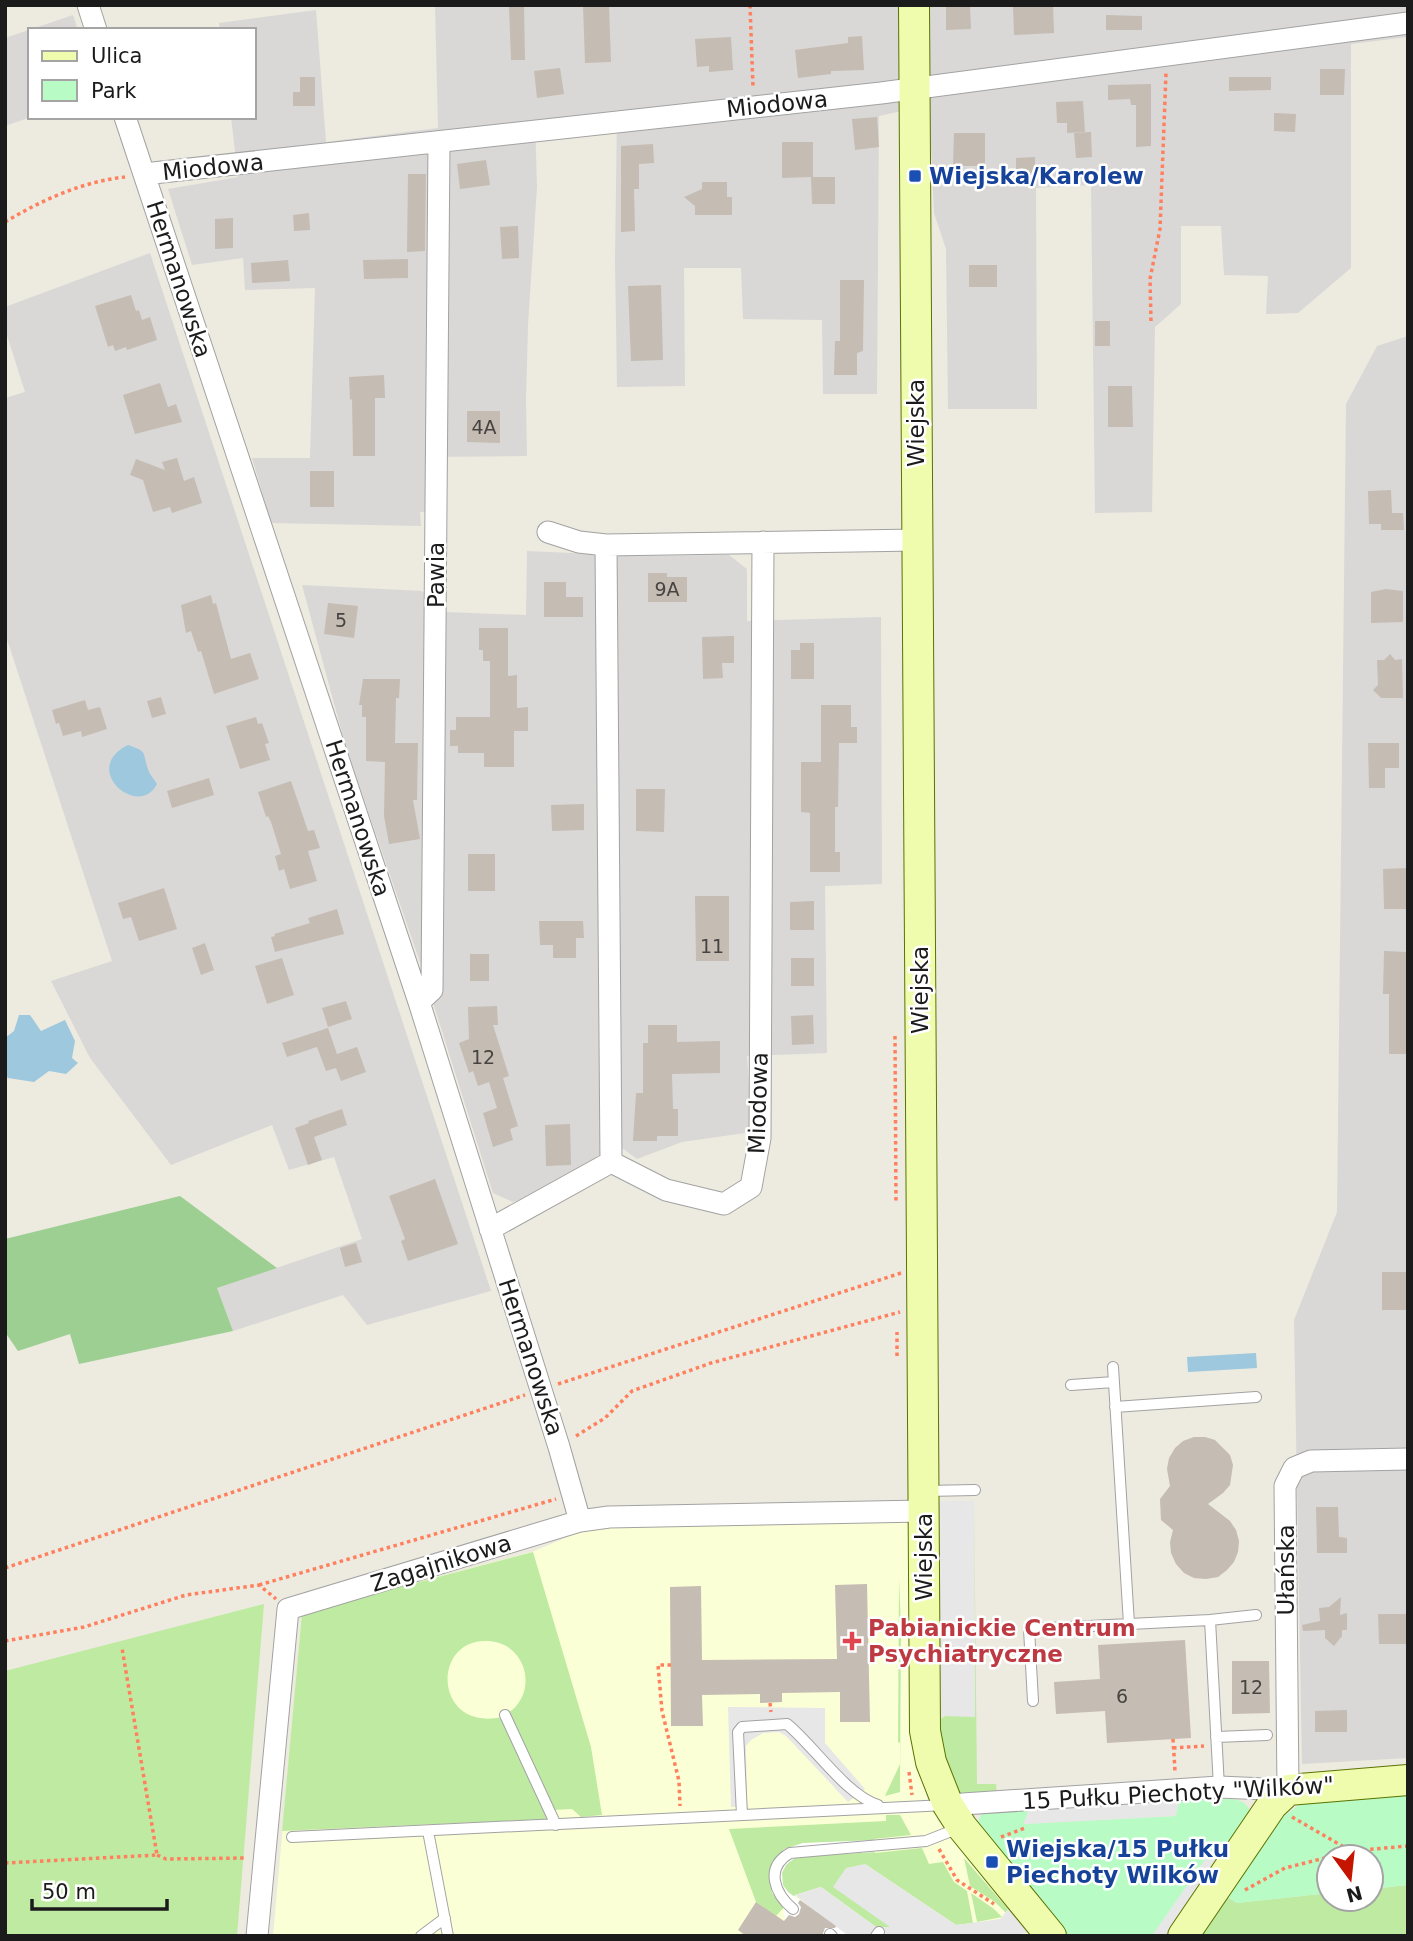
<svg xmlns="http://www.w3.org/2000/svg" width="1413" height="1941" font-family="'DejaVu Sans',sans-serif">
  <rect width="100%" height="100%" fill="#edeadf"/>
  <path fill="#d9d8d7" d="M435,5H1408V37L1351,44V268L1298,313L1266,314L1268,276L1224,275L1221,226H1181V304L1155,327L1152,512L1095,513L1091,185L1036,188L1037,409H948L946,249L934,213L929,105L879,116L877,394H823L822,320L743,319L741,268H684L685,386L617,387L615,260L617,113L535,120L537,187L528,325L526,399L527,456L427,457L425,512H420L421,526L271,523L252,458H310L315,288L245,290L243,258L192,265L168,189L238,177L231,117H254V30H220L219,23L316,10L326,142L438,128Z
    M73,15L78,30H30L31,117L5,126V38Z
    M150,253L491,1291L367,1325L343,1295L233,1331L217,1288L362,1239L334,1157L289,1170L272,1125L171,1165L90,1058L51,981L112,961L5,633V398L25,392L5,329V307Z
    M1408,336V1758L1302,1764L1294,1320L1337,1212L1346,404L1377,346Z
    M527,551L641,556L729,555L747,569V621L881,617L882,884L825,886L827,1053L747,1056L752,1132L682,1142L637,1159L622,1148L597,1156L577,1180L513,1202L493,1193L423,971L345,744L302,585L422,591L444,612L526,615Z"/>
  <path fill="#fbffd6" d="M899,1521L911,1524L921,1772L927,1797L938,1821L961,1846L1035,1936H273L302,1613L532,1552L591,1527Z"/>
  <path fill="#beeba1" d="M974,1501L977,1784H996L997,1795L959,1794L951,1788L937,1721L945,1716H975Z
    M533,1552L591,1747L602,1815L581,1817L572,1809L553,1810L508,1713C527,1701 531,1675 518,1657C510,1646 499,1641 486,1641C431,1640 434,1732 502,1717L548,1819L282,1831L302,1613Z
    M899,1578L901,1627L900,1792L885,1796L900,1764V1743L898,1742Z
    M264,1604L237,1936H5V1671Z
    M886,1815H900L911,1835L874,1839L875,1853L922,1848L929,1864L943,1862L954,1882L967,1891L973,1923L956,1925L865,1864L890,1927H876L821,1887L795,1895L776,1916L756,1902L729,1829L886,1821Z
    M964,1858L1008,1909L1006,1913L995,1902L970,1886Z
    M1408,1885V1936H1201L1206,1929L1202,1926L1224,1895L1237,1903L1329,1893V1899H1371V1889Z
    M971,1893L994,1909L1002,1917L977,1922Z"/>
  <path fill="#9dce92" d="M180,1196L277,1268L217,1288L233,1331L79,1364L70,1334L18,1351L5,1332V1239Z"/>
  <path fill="#b8fbc5" d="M1408,1789V1885L1371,1889V1857H1329V1893L1237,1903L1224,1895L1280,1819L1304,1801Z
    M1220,1799C1234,1799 1244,1798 1251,1812L1220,1856L1211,1851L1152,1936H1066L977,1824L981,1815L990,1811L1030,1808L1024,1824L1175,1816L1179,1801Z"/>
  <path fill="#e7e7e7" d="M946,1501H974L975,1717L945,1716L937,1721L934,1503Z
    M728,1707L825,1708V1743L865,1789L848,1802L786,1736L779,1732L763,1733L751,1740L746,1746L747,1806L731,1807Z
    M1179,1801L1176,1816L1023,1824L1030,1808Z
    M1211,1851L1220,1856L1172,1936H1152Z
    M865,1864L956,1925L1000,1919L1010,1907L1032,1932L1009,1936H845L795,1895L821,1887L876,1927H890L833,1887L846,1868Z"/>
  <path fill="#9dc8dd" d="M128,745C149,752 142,753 148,769C149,774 155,780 157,784C139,820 79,769 128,745Z
    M19,1015H30L41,1031L65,1020L75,1041L72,1058L78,1063L66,1074L49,1071L34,1082L8,1078L5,1075V1038L14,1031Z
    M1256,1353L1257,1368L1188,1372L1187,1357Z"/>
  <path fill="#fff" d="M875,1840L876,1852L796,1857L786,1865L782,1873L783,1885L788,1892L849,1936H806L785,1921L784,1906L772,1893L769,1878L773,1862L784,1849L803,1843Z"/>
  <path fill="#c5bcb3" d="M509,5H524L525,60H511Z
    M583,5H609L611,62L585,63Z
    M946,5H970L971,29L946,30Z
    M1013,5H1053L1054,33L1014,35Z
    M1106,15L1142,16V30H1106Z
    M862,36L864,70L831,71V74L798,78L795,50L848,43V37Z
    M731,37L733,70L709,72V66L697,67L695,39Z
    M560,68L564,94L537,98L534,71Z
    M1320,69H1345L1344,95H1320Z
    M300,77H315V106H293V92H300Z
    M1229,77H1271V90L1229,91Z
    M1151,84V146L1136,147V105H1131L1130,99L1108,100V85Z
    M1083,101L1085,132L1067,133V123H1057L1056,102Z
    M1274,113L1296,114L1295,132L1274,131Z
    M877,117L879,147L855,150L852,119Z
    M1091,132L1092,157L1076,158L1074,133Z
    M954,133H985V166H953Z
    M782,142H813V177H835V204H812L811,177L782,178Z
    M653,144L654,163L639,164V189H634L635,231L621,232V146Z
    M1035,157V176H1016V158Z
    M486,160L490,185L460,189L457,164Z
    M408,174H426L425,251L407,252Z
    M702,182H727V197H732V215H695V206L684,197L702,189Z
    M309,213L310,230L294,231L293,215Z
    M233,218V248L215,249V219Z
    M518,226L519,258L502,259L500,227Z
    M408,259V278L364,279L363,260Z
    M288,260L290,281L252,283L251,263Z
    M969,265H997V287H969Z
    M840,280H864L863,351L857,353V375H834L835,341H840Z
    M661,285L663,360L631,361L628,286Z
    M131,295L136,311L139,310L142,320L150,317L157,340L127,350L126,347L115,351L113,345L108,347L95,306Z
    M1095,321H1110V346H1095Z
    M384,375L385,398H375V456H353L352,399L350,400L349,377Z
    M160,383L168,407L176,404L182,422L135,434L123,395Z
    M1108,386H1132L1133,427H1108Z
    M467,411H500V443L467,442Z
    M177,458L184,481L194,477L202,503L172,513L170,507L153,512L143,480L130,475L136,459L165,470L162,462Z
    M310,471H334V507H310Z
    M1391,490L1392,513H1403L1404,530H1381V524H1369L1368,491Z
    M648,573H667V577H687V602H648Z
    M544,582H566V597H583V617H544Z
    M1386,589L1403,591V622L1371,623V592Z
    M211,595L213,604L216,603L231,659L250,653L259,679L214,694L201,651L198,652L191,631L186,633L181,605Z
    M328,603L358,606L354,638L324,634Z
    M479,628H508V676L517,675V708L528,707V731H514V767H484V753H458V746H450V730H456V717H490V661H483V650H479Z
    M734,636V663H722L723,678L703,679L702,637Z
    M800,643H814V679H791V650H800Z
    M1390,654L1395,660L1402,659L1403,698H1381L1373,690L1378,685L1377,660H1384Z
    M363,679H400L399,698H396L395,743H418L417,800H413L420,839L389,844L384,816L385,762L366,761V717H362V705H359Z
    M161,697L166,714L152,718L147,701Z
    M85,700L88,710L100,707L107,729L82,737L81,731L63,736L59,723L56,724L52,710Z
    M821,705H851V727H857V743H839L838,807H835V852H840V872H810V813L801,812V762H821Z
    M256,717L258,724L262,723L269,743L265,744L270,760L240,769L226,726Z
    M1368,743H1399V768H1385V788H1369Z
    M209,778L214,795L172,808L167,791Z
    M291,781L308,831L314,830L320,848L308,851L317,881L290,889L284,869L279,871L275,856L281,854L271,822L268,816L266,817L258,792Z
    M636,789H665L664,832L636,831Z
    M584,804V830L552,831L551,805Z
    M468,854H495V891H468Z
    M1408,868V909H1384L1383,869Z
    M164,888L177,929L139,941L131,917L123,919L118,903Z
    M695,896H729V961H696Z
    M814,901V930H790V902Z
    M337,909L344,934L275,952L271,937L275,936L274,934L310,923L308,918Z
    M539,921H583L584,938H576V958H553V945H540Z
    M205,943L214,970L201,975L192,948Z
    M1384,951L1408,952V1054H1389V994H1383Z
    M470,954H489V981H470Z
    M282,958L294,995L267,1004L255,966Z
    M791,958H814V986H791Z
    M346,1001L352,1019L328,1027L322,1008Z
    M497,1006L498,1025H493L509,1076L503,1078L518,1126L510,1129L513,1140L493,1147L483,1113L497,1108L489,1082L478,1086L473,1071L469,1073L459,1043L469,1039L468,1007Z
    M813,1015L814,1044L792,1045L791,1016Z
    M648,1025H677V1042L720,1041V1073L672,1074L673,1109H678V1136H657V1141H633L636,1093H643V1043H648Z
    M328,1028L337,1054L357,1047L366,1072L341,1081L336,1068L326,1071L317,1047L287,1057L282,1043Z
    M342,1109L347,1125L314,1137L322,1160L308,1165L295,1128L309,1123L308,1121Z
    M570,1124L571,1165L546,1166L545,1125Z
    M435,1179L458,1244L408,1261L401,1241L405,1239L389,1196Z
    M356,1243L362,1262L345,1267L340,1248Z
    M1382,1272H1408V1310H1382Z
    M1194,1437H1205L1215,1440L1230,1455L1233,1465L1230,1485L1223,1493L1208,1504L1230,1521L1236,1530L1239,1541L1238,1552L1234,1562L1227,1570L1218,1577L1206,1579L1194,1578L1184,1573L1176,1564L1171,1553L1170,1542L1173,1530L1161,1520L1160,1499L1170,1486L1167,1469L1169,1458L1175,1448L1183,1441Z
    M1316,1507H1338L1339,1537L1347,1538V1553H1317Z
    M867,1584L870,1722H840V1692L782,1693V1702L760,1703V1694L702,1695L703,1726H671L670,1587L701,1586L702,1660L837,1659L835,1585Z
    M1341,1597L1340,1615L1347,1613V1630H1342V1636L1334,1646L1325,1638V1630L1303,1631L1302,1625L1320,1621L1319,1608L1329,1607Z
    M1378,1614H1406V1644H1379Z
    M1185,1640L1191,1738L1107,1743L1105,1711L1056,1714L1054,1682L1100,1679L1098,1645Z
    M1232,1661H1269L1270,1713L1232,1714Z
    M1347,1710V1732H1315V1711Z
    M800,1900L836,1926L835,1928H825L822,1936H746L738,1930L756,1902L784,1921L789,1915L795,1917L799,1914L801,1907L798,1903Z"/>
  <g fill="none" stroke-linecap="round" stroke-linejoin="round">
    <defs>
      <path id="lane" d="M1113,1367L1129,1624
        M1071,1385L1114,1382
        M1115,1407L1256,1397
        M926,1491L975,1490
        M1210,1620L1256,1615
        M1033,1701L1029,1629L1210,1620L1219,1787
        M505,1715L556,1825
        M1216,1737L1267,1735
        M742,1815L738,1732L742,1727L787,1724C814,1746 846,1795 878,1805
        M428,1831L448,1936
        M292,1837L946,1805
        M793,1909C775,1894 764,1868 790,1853L926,1841L959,1828
        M830,1934L832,1936
        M421,1936L445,1918
        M876,1936L879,1932"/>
      <path id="street" d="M88,5L96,30
        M125,117L419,1002L559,1447L580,1521
        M144,174L881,93L1408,23
        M548,532L579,542L606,545L917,540
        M606,545L611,1162L666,1190L724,1204L751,1187L760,1138L763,542
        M419,1002L432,990L439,142
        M490,1229L611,1162
        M948,1805L1219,1787L1288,1790L1285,1486L1294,1468L1311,1461L1408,1459
        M257,1936L288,1609L580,1521L609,1517L923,1511"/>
      <path id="secondary" d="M914,5L925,1731L931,1762L948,1805L962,1827L1051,1936
        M1183,1936L1272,1805L1288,1790L1408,1780"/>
    </defs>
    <use href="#lane" stroke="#a2a2a2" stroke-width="12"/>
    <use href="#street" stroke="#a2a2a2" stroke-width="23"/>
    <use href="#secondary" stroke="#5a7300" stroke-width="32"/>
    <path stroke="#ff805e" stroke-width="3.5" stroke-dasharray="3.5 3.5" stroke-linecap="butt" d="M750,5L753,87
      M5,222C42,200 81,182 125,177
      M1151,321L1150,279L1160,229L1166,73
      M895,1036L896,1204
      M897,1356V1332
      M558,1384L901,1273
      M576,1436L605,1418L632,1391L711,1363L900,1312
      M5,1568L525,1395
      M259,1585L556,1499
      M5,1641L84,1627L186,1595L259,1585L276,1599
      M671,1665H658L662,1711L679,1781L680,1806
      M770,1703L771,1712
      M1173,1739L1175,1771
      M1173,1748L1204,1746
      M909,1772L912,1795
      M1292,1817L1351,1851
      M1001,1837L1025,1828
      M939,1849L957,1880L994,1904
      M157,1855L166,1859L246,1858
      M1329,1857L1351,1851L1408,1846
      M5,1863L157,1855L122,1648
      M1245,1890L1285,1868L1329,1857"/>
    <use href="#lane" stroke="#fff" stroke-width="10"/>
    <use href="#street" stroke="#fff" stroke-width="21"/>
    <use href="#secondary" stroke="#effcae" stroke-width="30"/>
  </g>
  <g fill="#1a4fb4" stroke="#fff" stroke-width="2.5">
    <rect x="908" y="169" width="14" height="14" rx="3.5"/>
    <rect x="985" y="1855" width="14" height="14" rx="3.5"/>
  </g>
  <path fill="#e0444e" stroke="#fff" stroke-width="2.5" d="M848.5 1630.5h7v7h7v7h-7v7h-7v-7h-7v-7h7z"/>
  <g text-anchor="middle" stroke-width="5" stroke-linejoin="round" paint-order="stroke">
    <g font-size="19" fill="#464341">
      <text x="484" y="434">4A</text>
      <text x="667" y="596">9A</text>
      <text x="341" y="627">5</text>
      <text x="712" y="953">11</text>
      <text x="483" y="1064">12</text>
      <text x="1251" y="1694">12</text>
      <text x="1122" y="1703">6</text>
    </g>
    <g font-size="23" fill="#1b1b1b" stroke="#fff">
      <text transform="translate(777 104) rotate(-6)" y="8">Miodowa</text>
      <text transform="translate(213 167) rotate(-6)" y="8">Miodowa</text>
      <text transform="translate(179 279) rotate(72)" y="8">Hermanowska</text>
      <text transform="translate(916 423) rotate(-90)" y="8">Wiejska</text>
      <text transform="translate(436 575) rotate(-90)" y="8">Pawia</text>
      <text transform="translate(358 818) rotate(72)" y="8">Hermanowska</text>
      <text transform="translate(920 990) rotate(-90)" y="8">Wiejska</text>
      <text transform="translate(758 1103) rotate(-88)" y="8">Miodowa</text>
      <text transform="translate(531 1357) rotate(72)" y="8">Hermanowska</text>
      <text transform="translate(924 1557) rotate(-90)" y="8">Wiejska</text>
      <text transform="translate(441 1563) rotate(-17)" y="8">Zagajnikowa</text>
      <text transform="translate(1286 1570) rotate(-90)" y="8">Ułańska</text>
      <text transform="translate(1178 1793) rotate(-3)" y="8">15 Pułku Piechoty "Wilków"</text>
    </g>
    <g font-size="23" font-weight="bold" fill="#164399" stroke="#fff" text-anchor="start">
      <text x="929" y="184">Wiejska/Karolew</text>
      <text x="1006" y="1857">Wiejska/15 Pułku<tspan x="1006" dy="26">Piechoty Wilków</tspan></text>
    </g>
    <g font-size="23" font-weight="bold" fill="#be3a42" stroke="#fff" text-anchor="start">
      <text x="868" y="1636">Pabianickie Centrum<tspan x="868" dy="26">Psychiatryczne</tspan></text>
    </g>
  </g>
  <rect width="1413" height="1941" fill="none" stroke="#1b1b1b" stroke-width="14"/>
  <rect x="28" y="28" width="228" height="91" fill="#ffffff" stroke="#a4a4a4" stroke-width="2"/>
  <rect x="42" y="51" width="35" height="10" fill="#effcae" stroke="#a4a4a4" stroke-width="2"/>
  <text x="91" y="63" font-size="21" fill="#1b1b1b">Ulica</text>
  <rect x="42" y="80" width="35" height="21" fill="#b8fbc5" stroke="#a4a4a4" stroke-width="2"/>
  <text x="91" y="98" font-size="21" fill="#1b1b1b">Park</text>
  <g transform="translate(1350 1878) rotate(165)"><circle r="33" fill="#ffffff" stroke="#a4a4a4" stroke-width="2"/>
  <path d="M0-5L12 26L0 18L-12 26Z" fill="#c51500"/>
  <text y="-10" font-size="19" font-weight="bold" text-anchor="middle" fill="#1b1b1b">N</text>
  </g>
  <path d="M32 1899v10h135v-10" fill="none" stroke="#1b1b1b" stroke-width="3.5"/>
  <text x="42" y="1899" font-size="21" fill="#1b1b1b" stroke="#ffffff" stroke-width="5" paint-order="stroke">50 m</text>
</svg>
